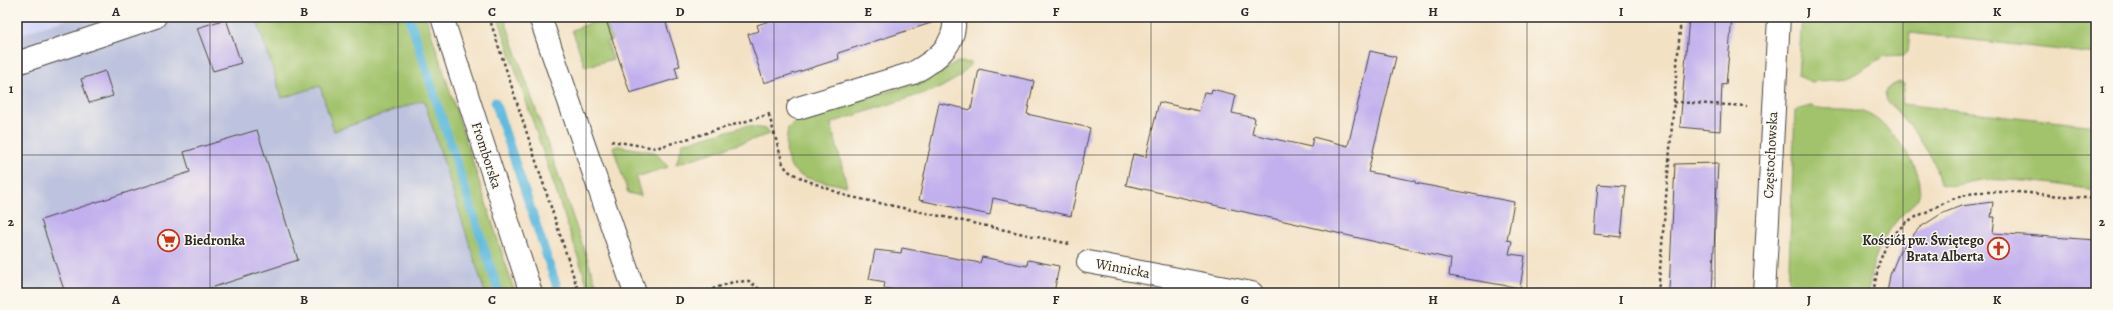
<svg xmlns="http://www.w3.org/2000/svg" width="2113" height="310" font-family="Alegreya,serif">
  <rect width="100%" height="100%" fill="#fbf7ec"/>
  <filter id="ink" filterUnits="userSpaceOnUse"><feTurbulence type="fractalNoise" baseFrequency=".025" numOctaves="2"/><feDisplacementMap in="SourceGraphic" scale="8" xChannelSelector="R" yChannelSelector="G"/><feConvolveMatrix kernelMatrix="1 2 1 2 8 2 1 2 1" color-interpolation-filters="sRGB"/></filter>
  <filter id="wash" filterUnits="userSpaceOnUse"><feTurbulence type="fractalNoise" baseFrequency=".012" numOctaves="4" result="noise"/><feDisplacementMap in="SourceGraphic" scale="16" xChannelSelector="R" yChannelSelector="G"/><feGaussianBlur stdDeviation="0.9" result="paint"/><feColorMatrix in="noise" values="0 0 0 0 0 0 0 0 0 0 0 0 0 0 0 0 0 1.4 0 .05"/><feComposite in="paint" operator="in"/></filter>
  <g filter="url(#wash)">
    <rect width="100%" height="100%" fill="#f3e1c4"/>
    <path fill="#d5d8f9" d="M17,17H74L17,35Z"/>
    <path fill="#bdc3de" d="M74,17H256L282,98L320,86L334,131L424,100L485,293H17V35Z"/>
    <path fill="#a2c36c" stroke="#66774c" d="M256,17H426L515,293H485L424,100L334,131L320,86L282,98Z
      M498,17H504L599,293H590Z
      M1802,17H2096V54L1910,33L1908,52L1905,55L1884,56L1855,74L1840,79L1812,82L1798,76Z
      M605,18L612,40L607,42L613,59L585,67L572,30Z
      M958,62L972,63L959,77L940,88L831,123L847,186C804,178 779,180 788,128L800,118L911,85Z
      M1899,82L1904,84L1902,104L2096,126V190C2060,185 2018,178 1982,180C1967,181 1955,189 1940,184L1934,162L1924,146L1910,125L1887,101L1885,93L1889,87Z
      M1811,106C1825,112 1848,105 1868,114C1889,124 1930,173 1918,198C1914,205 1905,211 1899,218C1881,239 1869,266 1869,293H1788L1795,110Z
      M746,126L767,129L770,134L676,164L683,143Z
      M618,146L655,152L668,167L636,177L641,196L628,193L613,147Z"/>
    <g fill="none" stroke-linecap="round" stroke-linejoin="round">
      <path stroke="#60bbde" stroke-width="9" d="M409,17L499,293
        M495,102L559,293"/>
    </g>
    <g id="blocks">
      <path fill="#c1b0ed" d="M605,17H664L680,66L675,67L678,78L630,93Z
        M781,17H933L934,22L838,53L839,59L764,83L748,34L759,31L757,25Z
        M1689,17H1732L1726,85L1722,84L1720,131L1680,127Z
        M226,19L241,63L213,71L197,28Z
        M1370,51L1396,57L1368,172L1415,181V183L1514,202L1507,240L1512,241L1509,254L1525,256L1520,288L1449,276L1451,259L1126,185L1133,154L1146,157L1159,102L1199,111L1204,92L1211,93L1212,89L1236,95L1232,113L1255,118L1252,134L1311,147L1313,137L1348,146Z
        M979,69L1034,81L1027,114L1090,128L1071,216L993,198L990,215L919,200L939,103L971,110Z
        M105,71L113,96L89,103L81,79Z
        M257,130L298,260L195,293H65L41,220L190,172L184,152Z
        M1718,163L1712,293L1669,291L1675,164Z
        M1598,184L1626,186L1621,237L1594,234Z
        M1993,202L1991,217H1995L1993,233L2096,240V293H1887L1890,275L1900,251L1919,228L1941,214L1961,206Z
        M902,248L980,263L982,257L1027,266L1028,260L1059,266L1054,293H909L884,288L885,282L869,279L875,250L901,253Z"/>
    </g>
  </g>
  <g filter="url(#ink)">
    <use href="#blocks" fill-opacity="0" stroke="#494642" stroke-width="1"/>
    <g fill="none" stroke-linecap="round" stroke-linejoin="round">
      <defs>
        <path id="minor" d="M442,17L531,293
          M540,17L635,293
          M17,63L155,17
          M798,108L913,73C935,61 957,45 954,17
          M1088,262L1252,293
          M1764,293L1779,17"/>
      </defs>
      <use href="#minor" stroke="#494642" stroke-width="24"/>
      <path stroke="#494642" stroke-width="2.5" stroke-dasharray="3 3" stroke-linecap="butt" d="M489,17L579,293
        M1674,102L1747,106
        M769,115L783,164L788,171L803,179L847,196L1070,244
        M611,141L656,148L770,114
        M701,293L733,282L749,281L764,293
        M1658,293L1681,17
        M1873,293L1879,263L1888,241L1906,222L1952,199L1977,192H2017L2096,199"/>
      <use href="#minor" stroke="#fff" stroke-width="22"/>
    </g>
  </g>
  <path fill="none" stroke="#2b2b2b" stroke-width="1" stroke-opacity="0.55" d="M210,17V293M398,17V293M586,17V293M774,17V293M962,17V293M1151,17V293M1339,17V293M1527,17V293M1715,17V293M1903,17V293M17,155H2096"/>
  <defs>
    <symbol id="supermarket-ring" viewBox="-11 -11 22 22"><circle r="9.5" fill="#fbf7ec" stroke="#c8321e" stroke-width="1.5"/><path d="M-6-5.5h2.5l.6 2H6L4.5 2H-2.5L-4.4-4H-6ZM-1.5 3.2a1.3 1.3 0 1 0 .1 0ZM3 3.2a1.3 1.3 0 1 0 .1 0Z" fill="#c8321e"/></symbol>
    <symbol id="church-ring" viewBox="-11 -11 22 22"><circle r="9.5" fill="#fbf7ec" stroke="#c8321e" stroke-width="1.5"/><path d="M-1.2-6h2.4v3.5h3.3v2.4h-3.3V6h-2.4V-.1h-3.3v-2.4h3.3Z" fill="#c8321e"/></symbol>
  </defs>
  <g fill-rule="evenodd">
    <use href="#supermarket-ring" x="156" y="228" width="25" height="25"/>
    <use href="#church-ring" x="1986" y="236" width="25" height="25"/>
  </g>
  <g text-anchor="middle" stroke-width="3" stroke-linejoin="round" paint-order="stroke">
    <g font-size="14" fill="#2b2b2b" stroke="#fbf7ec">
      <text transform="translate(487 155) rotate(72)" y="5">Fromborska</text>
      <text transform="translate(1770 155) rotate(-87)" y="5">Częstochowska</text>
      <text transform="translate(1123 268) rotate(11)" y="5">Winnicka</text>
    </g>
    <g font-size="14" font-weight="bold" fill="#2b2b2b" stroke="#fbf7ec" text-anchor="start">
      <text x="184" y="245">Biedronka</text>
      <text x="1984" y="245" text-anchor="end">Kościół pw. Świętego<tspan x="1984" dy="16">Brata Alberta</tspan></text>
    </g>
  </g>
  <rect width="2113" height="310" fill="none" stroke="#fbf7ec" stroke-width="44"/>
  <rect x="22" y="22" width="2069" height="266" fill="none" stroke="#2b2b2b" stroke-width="1.5"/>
  <g font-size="13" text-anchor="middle" font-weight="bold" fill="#2b2b2b">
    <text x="116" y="16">A</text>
    <text x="304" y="16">B</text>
    <text x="492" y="16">C</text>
    <text x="680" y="16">D</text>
    <text x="868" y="16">E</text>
    <text x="1056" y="16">F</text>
    <text x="1245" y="16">G</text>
    <text x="1433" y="16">H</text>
    <text x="1621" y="16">I</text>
    <text x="1809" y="16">J</text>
    <text x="1997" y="16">K</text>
    <text x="11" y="93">1</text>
    <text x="2102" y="93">1</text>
    <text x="11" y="226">2</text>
    <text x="2102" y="226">2</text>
    <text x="116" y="304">A</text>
    <text x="304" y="304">B</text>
    <text x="492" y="304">C</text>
    <text x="680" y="304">D</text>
    <text x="868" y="304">E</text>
    <text x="1056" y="304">F</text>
    <text x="1245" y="304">G</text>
    <text x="1433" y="304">H</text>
    <text x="1621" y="304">I</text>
    <text x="1809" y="304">J</text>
    <text x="1997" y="304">K</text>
  </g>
</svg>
